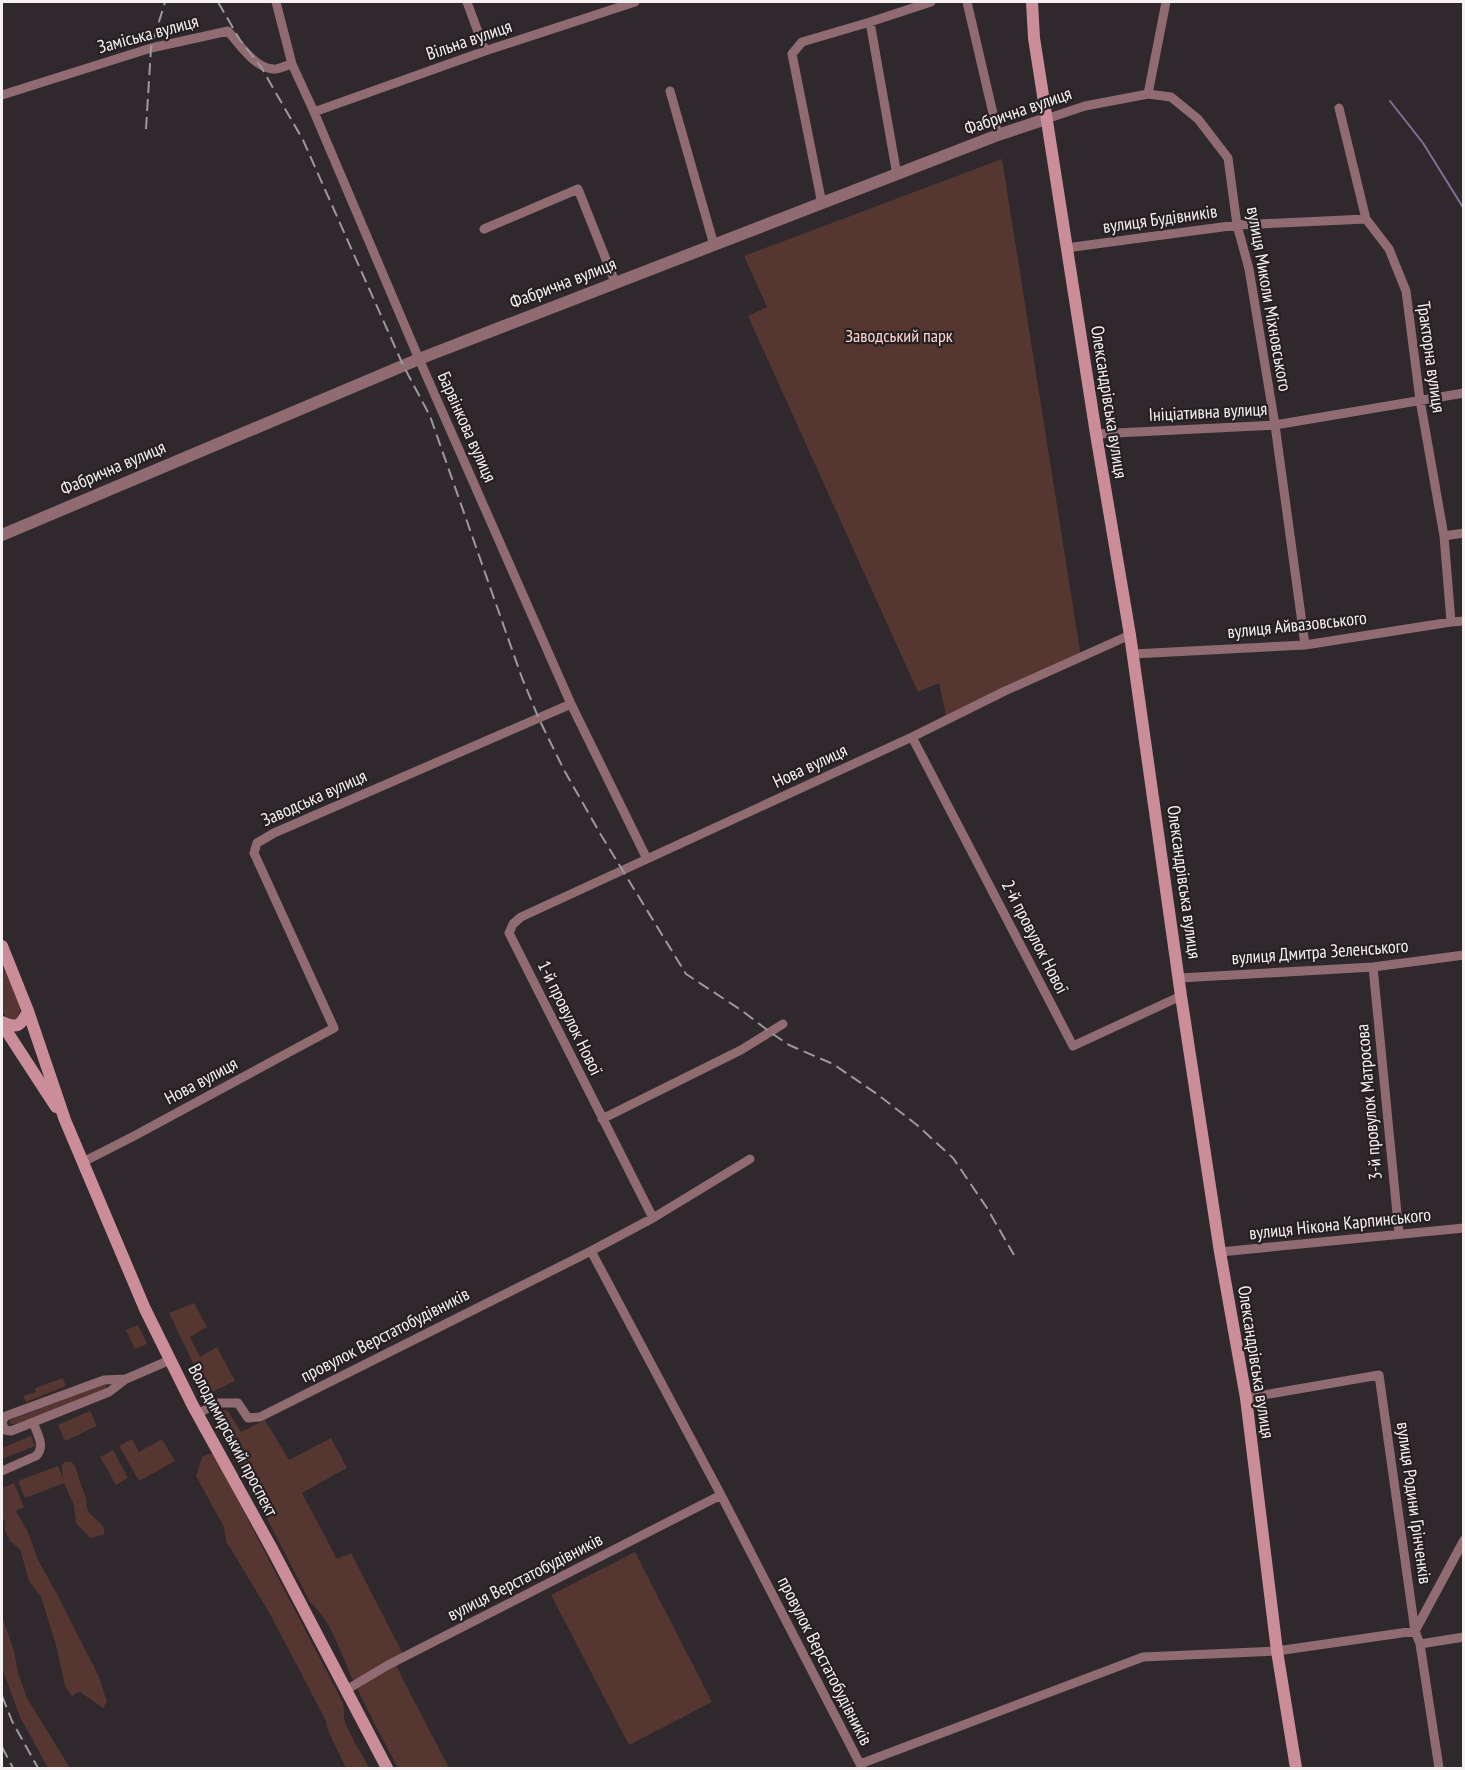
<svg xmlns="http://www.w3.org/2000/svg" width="1465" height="1770" font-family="'PT Sans Narrow',sans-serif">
  <rect width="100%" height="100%" fill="#2f292d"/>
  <path fill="#553630" d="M1002,159L1081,657L947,720L939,683L918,692L748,316L767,307L744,256Z
    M2,963L21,1008L18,1017L13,1020L5,1016L2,1010Z
    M194,1303L207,1327L190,1337L200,1357L217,1347L235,1381L208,1394L169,1313Z
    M138,1325L147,1344L135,1349L126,1330Z
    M63,1378L66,1386L26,1402L23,1396L36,1392L35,1388Z
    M105,1384L108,1389L15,1424H11L9,1422L13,1419Z
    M225,1410L228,1411L241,1432L265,1420L289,1460L331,1438L347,1468L302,1493L337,1559L351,1553L403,1654L393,1660L449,1768H398C383,1740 368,1711 354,1682C341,1655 333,1623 310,1602L217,1421C216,1415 219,1411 225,1410Z
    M90,1411L97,1426L65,1441L58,1425Z
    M31,1436L35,1446L2,1459V1448Z
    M132,1439L139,1452L162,1439L175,1461L139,1481L119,1446Z
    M113,1450L128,1478L116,1485L100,1457Z
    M209,1454H214L343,1703C344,1709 344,1712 344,1718C345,1727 363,1756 368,1766L372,1768H346L329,1733L325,1719L270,1614L226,1541L224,1527L196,1476L202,1457Z
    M65,1462H72C78,1470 78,1476 81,1485C82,1489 85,1493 86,1498C87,1501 86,1505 87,1508C91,1520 107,1522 104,1535L90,1538L76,1523L74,1505L64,1483L25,1498L18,1481L58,1466L63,1478L62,1465Z
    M14,1483L24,1507L16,1511L28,1532L38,1560L57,1594L99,1677L107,1702L103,1708L80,1692L75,1694L72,1697L65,1686L56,1645L41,1597L29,1581L20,1549L10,1541L5,1530V1522L2,1517V1488Z
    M635,1552L712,1702L629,1745L551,1595Z
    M2,1616L14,1651L18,1673L27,1698L70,1768H48L20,1717L2,1668Z"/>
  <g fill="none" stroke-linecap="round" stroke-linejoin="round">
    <path stroke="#7a7394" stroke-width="2" d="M1390,101L1423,143L1464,209"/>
    <path stroke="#916b72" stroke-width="9" d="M276,2L292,64L314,112L419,359L571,704L647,859
      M467,2L485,51
      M967,2L998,135
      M1166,2L1148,94L1171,97L1198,119L1228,158L1237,225L1249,269L1275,425L1305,645
      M870,22L897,175
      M670,91L714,245
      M2,95L151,48L228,31C238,43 255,68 273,69C278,70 286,65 292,64
      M1339,108L1366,219L1389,249L1406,291L1420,400L1444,536L1451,622
      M314,112L485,51L635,2
      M1046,119L1085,106L1148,94
      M822,204L792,54L802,42L870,22L931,2
      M484,229L578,189L615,282
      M1066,248L1237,225L1366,219
      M1096,434L1275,425L1464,393
      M1444,536L1464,533
      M1133,654L1305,645L1451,622L1464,621
      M912,737L1073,1046L1181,996
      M1373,967L1399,1234
      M1180,978L1373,967L1464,955
      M602,1119L741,1050L783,1024
      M83,1162L134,1136L334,1028L254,853L257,843L274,833L571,704
      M653,1218L509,933L513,924L521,917L912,737L1005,691L1130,635
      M591,1251L721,1495L860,1764L1143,1657L1277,1651L1415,1631L1464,1540
      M1220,1252L1464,1228
      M1246,1398L1379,1375L1415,1631L1420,1644L1439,1768
      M197,1414L218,1403H238L248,1418L260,1417L591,1251L653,1218L750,1159
      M2,1421L6,1416L104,1380L126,1379
      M2,1423L5,1430L11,1431L109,1392L126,1379L170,1360
      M2,1471L36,1456C46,1446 37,1434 33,1422
      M1420,1644L1464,1637
      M346,1690L388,1665L721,1495"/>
    <path stroke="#916b72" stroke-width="12" d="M2,535L419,359L998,135L1046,119"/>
    <path stroke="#cb8e99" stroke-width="12" d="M1032,2L1034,38L1096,434L1130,635L1181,996L1220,1252L1246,1398L1277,1651L1296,1768
      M2,946L28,1011L65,1120L145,1309L193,1406L272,1549L387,1768
      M2,1022C17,1029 21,1026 28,1011
      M2,1024L56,1107"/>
    <path stroke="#9d989b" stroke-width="2" stroke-dasharray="12 6" stroke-linecap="butt" d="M218,2L240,40L261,67L303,140L403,365L430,416L522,678L539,719L564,770L601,835L686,974L741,1010L770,1032L789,1045L833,1064L877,1094L917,1125L953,1158L987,1208L1014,1255
      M146,129L151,48L165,2
      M2,1696L12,1721L38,1768
      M2,1747L13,1768"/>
  </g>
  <g text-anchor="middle" stroke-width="4.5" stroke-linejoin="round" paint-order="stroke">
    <g font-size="18" fill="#f5f1f3" stroke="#262023">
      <text transform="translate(148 34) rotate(-15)" y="6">Заміська вулиця</text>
      <text transform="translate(469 40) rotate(-19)" y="6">Вільна вулиця</text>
      <text transform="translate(1018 111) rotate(-19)" y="6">Фабрична вулиця</text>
      <text transform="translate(1160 219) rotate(-8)" y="6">вулиця Будівників</text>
      <text transform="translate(563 283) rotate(-21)" y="6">Фабрична вулиця</text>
      <text transform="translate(1269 299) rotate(80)" y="6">вулиця Миколи Міхновського</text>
      <text transform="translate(1431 357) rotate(82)" y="6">Тракторна вулиця</text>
      <text transform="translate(1109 402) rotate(81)" y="6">Олександрівська вулиця</text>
      <text transform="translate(1208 412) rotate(-3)" y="6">Ініціативна вулиця</text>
      <text transform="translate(467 427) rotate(66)" y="6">Барвінкова вулиця</text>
      <text transform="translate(113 468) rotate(-23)" y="6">Фабрична вулиця</text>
      <text transform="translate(1297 625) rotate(-6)" y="6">вулиця Айвазовського</text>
      <text transform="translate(810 766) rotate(-25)" y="6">Нова вулиця</text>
      <text transform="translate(314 798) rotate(-24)" y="6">Заводська вулиця</text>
      <text transform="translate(1184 882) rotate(82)" y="6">Олександрівська вулиця</text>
      <text transform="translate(1035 937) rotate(63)" y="6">2-й провулок Нової</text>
      <text transform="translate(1320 952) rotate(-4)" y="6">вулиця Дмитра Зеленського</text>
      <text transform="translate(570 1018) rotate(64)" y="6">1-й провулок Нової</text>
      <text transform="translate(201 1081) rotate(-28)" y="6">Нова вулиця</text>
      <text transform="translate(1369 1102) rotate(-95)" y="6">3-й провулок Матросова</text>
      <text transform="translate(1340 1224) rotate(-6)" y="6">вулиця Нікона Карпинського</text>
      <text transform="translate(385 1335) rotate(-27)" y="6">провулок Верстатобудівників</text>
      <text transform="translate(1256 1362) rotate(81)" y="6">Олександрівська вулиця</text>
      <text transform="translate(233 1440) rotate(62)" y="6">Володимирський проспект</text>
      <text transform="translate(1414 1503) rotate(82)" y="6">вулиця Родини Грінченків</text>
      <text transform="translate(525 1577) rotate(-27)" y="6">вулиця Верстатобудівників</text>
      <text transform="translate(825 1661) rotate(63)" y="6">провулок Верстатобудівників</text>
    </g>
    <g font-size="18" fill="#ffd5cd" stroke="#262023">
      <text x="899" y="342">Заводський парк</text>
    </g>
  </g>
  <rect width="1465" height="1770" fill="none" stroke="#f5f1f3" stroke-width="6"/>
</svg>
